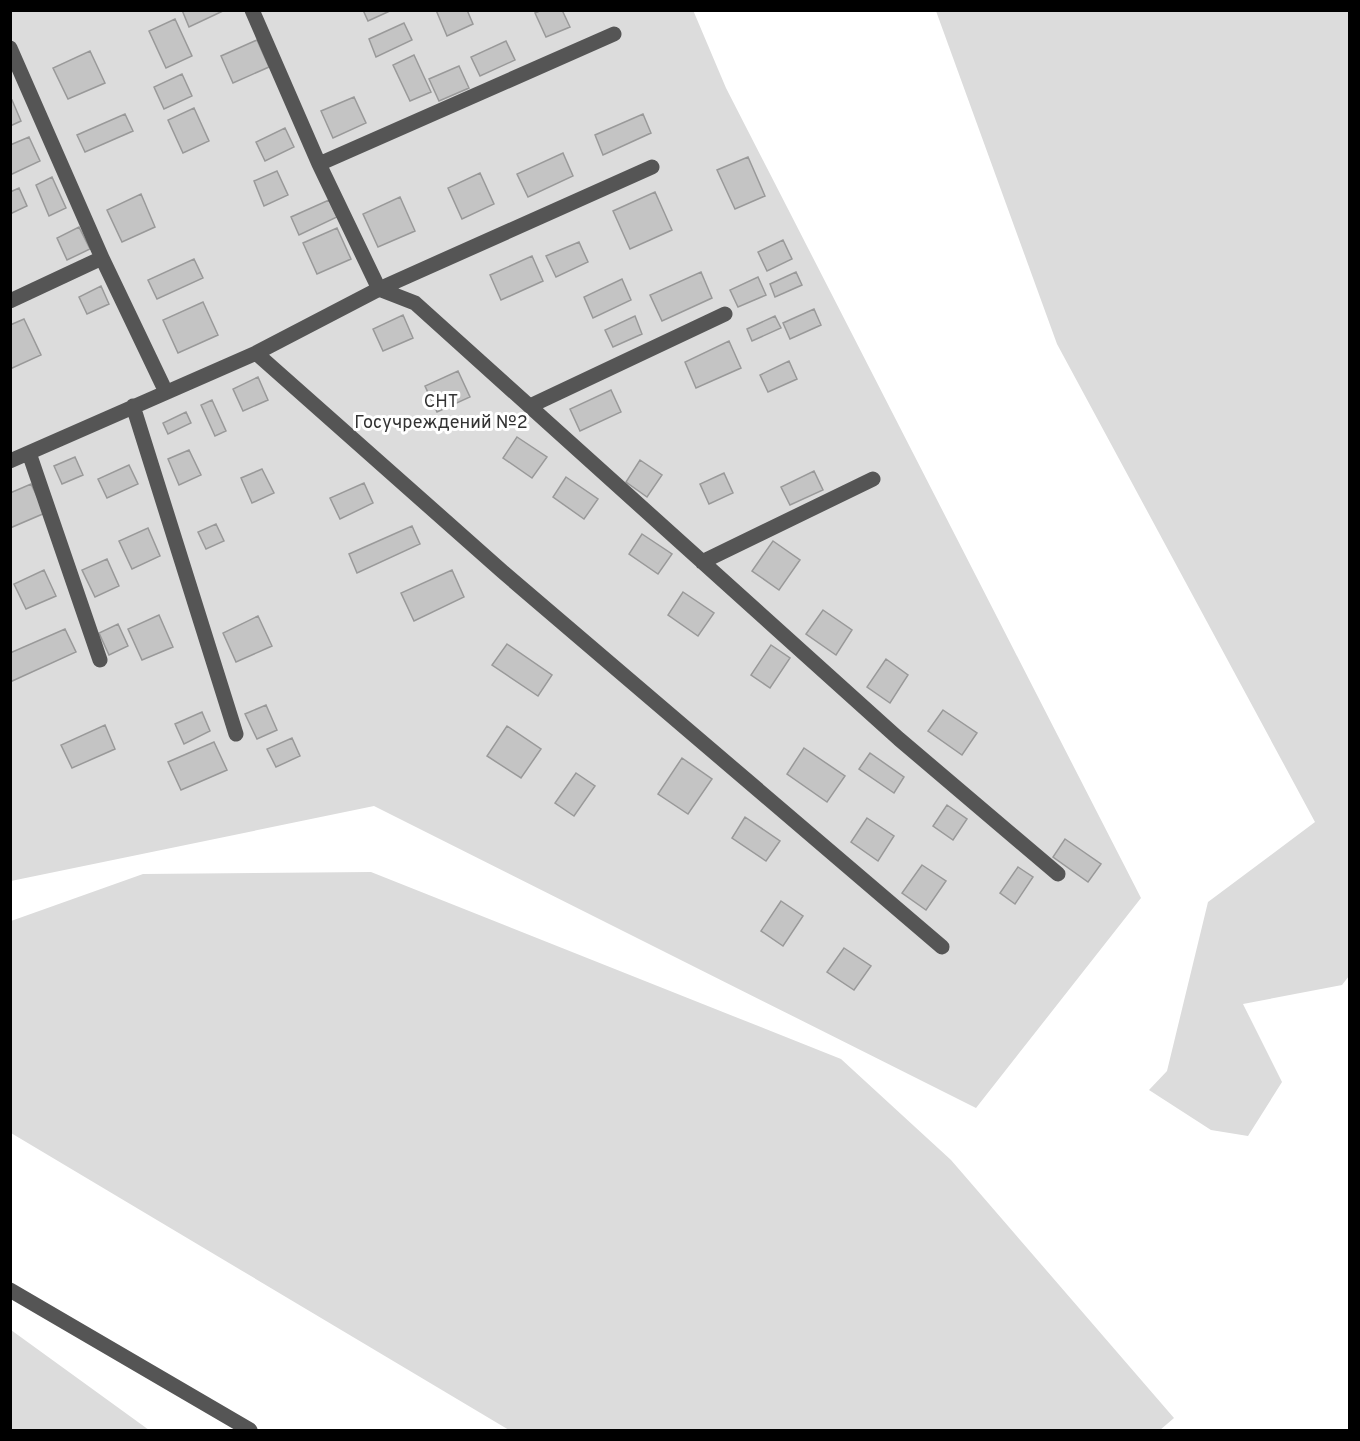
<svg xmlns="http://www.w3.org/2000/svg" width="1360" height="1441" font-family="Overpass,sans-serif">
  <rect width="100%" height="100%" fill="#fff"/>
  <path fill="#dcdcdc" d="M693,10L726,88L1141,898L976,1108L374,806L11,881V11Z
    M936,11H1349V976L1342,985L1243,1004L1282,1082L1248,1136L1211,1130L1149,1090L1167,1071L1208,902L1315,822L1057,344Z
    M371,872L841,1059L951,1160L1174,1418L1160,1430H509L11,1133V921L143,874Z
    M11,1330L149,1430H11Z"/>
  <path fill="#c4c4c4" stroke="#999" stroke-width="1.5" d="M182,10H225L189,27Z
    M363,10H392L368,21Z
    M436,10H467L473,24L447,36Z
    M542,10H562L570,27L546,37L535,13Z
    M175,19L192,56L166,68L149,31Z
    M404,23L412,40L376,57L369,39Z
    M257,40L269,67L233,83L221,56Z
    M506,41L515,60L480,76L471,57Z
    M90,51L105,83L68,99L53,68Z
    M414,55L431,92L410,101L393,65Z
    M459,66L469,88L439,101L429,79Z
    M182,74L192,96L164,109L154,87Z
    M354,97L366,123L333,138L321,111Z
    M12,100L21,121L10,126V101Z
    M194,108L209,141L183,153L168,120Z
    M125,114L133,131L85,152L77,135Z
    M643,114L651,133L603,155L595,135Z
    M285,128L294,147L265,161L256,142Z
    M29,137L40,161L10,175V145Z
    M563,153L573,176L528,197L517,174Z
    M748,157L765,196L735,209L717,170Z
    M277,171L288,195L264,206L254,181Z
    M480,173L494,204L462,219L448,188Z
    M52,177L66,208L49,216L36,185Z
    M19,188L27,206L10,214V192Z
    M655,192L672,230L630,249L613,211Z
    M141,194L155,227L122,242L107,210Z
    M400,197L415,231L378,247L363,214Z
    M329,200L337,217L299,235L291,217Z
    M79,227L90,249L67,260L57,238Z
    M337,228L351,259L317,274L303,243Z
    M783,240L792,259L767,271L758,252Z
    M579,242L588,262L556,277L546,256Z
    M532,256L543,281L501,300L490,275Z
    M194,259L203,278L157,299L148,280Z
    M701,272L712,298L662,321L650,295Z
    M796,272L802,285L775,297L770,284Z
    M758,277L766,295L738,307L730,290Z
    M622,279L631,300L593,318L584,297Z
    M101,286L109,304L87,314L79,297Z
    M203,302L218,335L178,353L163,320Z
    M814,309L821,325L790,339L783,323Z
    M403,315L413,338L383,351L373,329Z
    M635,316L642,334L613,347L605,330Z
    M775,316L781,328L752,341L747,329Z
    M24,319L41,355L10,369V325Z
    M729,341L741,368L696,388L685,362Z
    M789,361L797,379L768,392L760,375Z
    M458,371L470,397L437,412L425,386Z
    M258,377L268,400L243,411L233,389Z
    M611,390L621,412L580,431L570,409Z
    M212,400L226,431L215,436L201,405Z
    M186,412L191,423L168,434L163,423Z
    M517,437L547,457L532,478L503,458Z
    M189,450L201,475L179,485L168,459Z
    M75,457L83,475L62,484L54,466Z
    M640,460L662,475L647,497L626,482Z
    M129,465L138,484L107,498L98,479Z
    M262,469L274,493L252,503L241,478Z
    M814,471L823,490L790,505L781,487Z
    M724,473L733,493L709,504L700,484Z
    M566,477L598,499L584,519L553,497Z
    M364,483L373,503L340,519L330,498Z
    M31,484L45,513L10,528V493Z
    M216,524L224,541L206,549L198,532Z
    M412,526L420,544L357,573L349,554Z
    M148,528L160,556L132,569L119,541Z
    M642,534L672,554L658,574L629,554Z
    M773,541L800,560L779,590L752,571Z
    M107,559L119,586L95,597L82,570Z
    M44,570L56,596L26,609L14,584Z
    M452,570L464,597L414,621L401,593Z
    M683,592L714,613L698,636L668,615Z
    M823,610L852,630L836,655L806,634Z
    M159,615L173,647L142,660L128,629Z
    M258,616L272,646L236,662L223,633Z
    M118,624L128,646L109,655L99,633Z
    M65,629L76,652L10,682V653Z
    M507,644L552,675L538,696L492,665Z
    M771,645L790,658L770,688L751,675Z
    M886,659L908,675L890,703L867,687Z
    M266,705L277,730L257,739L245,714Z
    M943,710L977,733L962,755L928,731Z
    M202,712L210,731L184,744L175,724Z
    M105,725L115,749L72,768L61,745Z
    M507,726L541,749L521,778L487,756Z
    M292,738L300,756L276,767L267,749Z
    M214,742L227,770L181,790L168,762Z
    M804,748L845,776L827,802L787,774Z
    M870,753L904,777L894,793L859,769Z
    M682,758L712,779L688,814L658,794Z
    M576,773L595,786L574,816L555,803Z
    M947,805L967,819L953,840L933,826Z
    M745,817L780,841L766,861L732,838Z
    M867,818L894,836L878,861L851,842Z
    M1065,839L1101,864L1088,882L1053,857Z
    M922,865L946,881L926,910L902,893Z
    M1018,867L1033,877L1015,904L1000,893Z
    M781,901L803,916L783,946L761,931Z
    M844,948L871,966L854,990L827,972Z"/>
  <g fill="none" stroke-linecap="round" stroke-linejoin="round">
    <path stroke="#555" stroke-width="15" d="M252,10L319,164L379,289L415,303L899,739L1058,874
      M10,48L102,258L166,392
      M319,164L614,34
      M10,301L102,258
      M256,353L503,572L942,947
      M133,406L236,734
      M530,406L725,314
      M29,453L100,660
      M10,461L256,353L379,289L652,167
      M702,562L873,479
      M10,1290L250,1430"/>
  </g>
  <g text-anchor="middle" stroke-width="6" stroke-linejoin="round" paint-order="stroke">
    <g font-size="18" fill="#333" stroke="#fff">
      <text x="441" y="407">СНТ<tspan x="441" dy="21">Госучреждений №2</tspan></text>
    </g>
  </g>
  <rect width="1360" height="1441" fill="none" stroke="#000000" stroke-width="24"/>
</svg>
